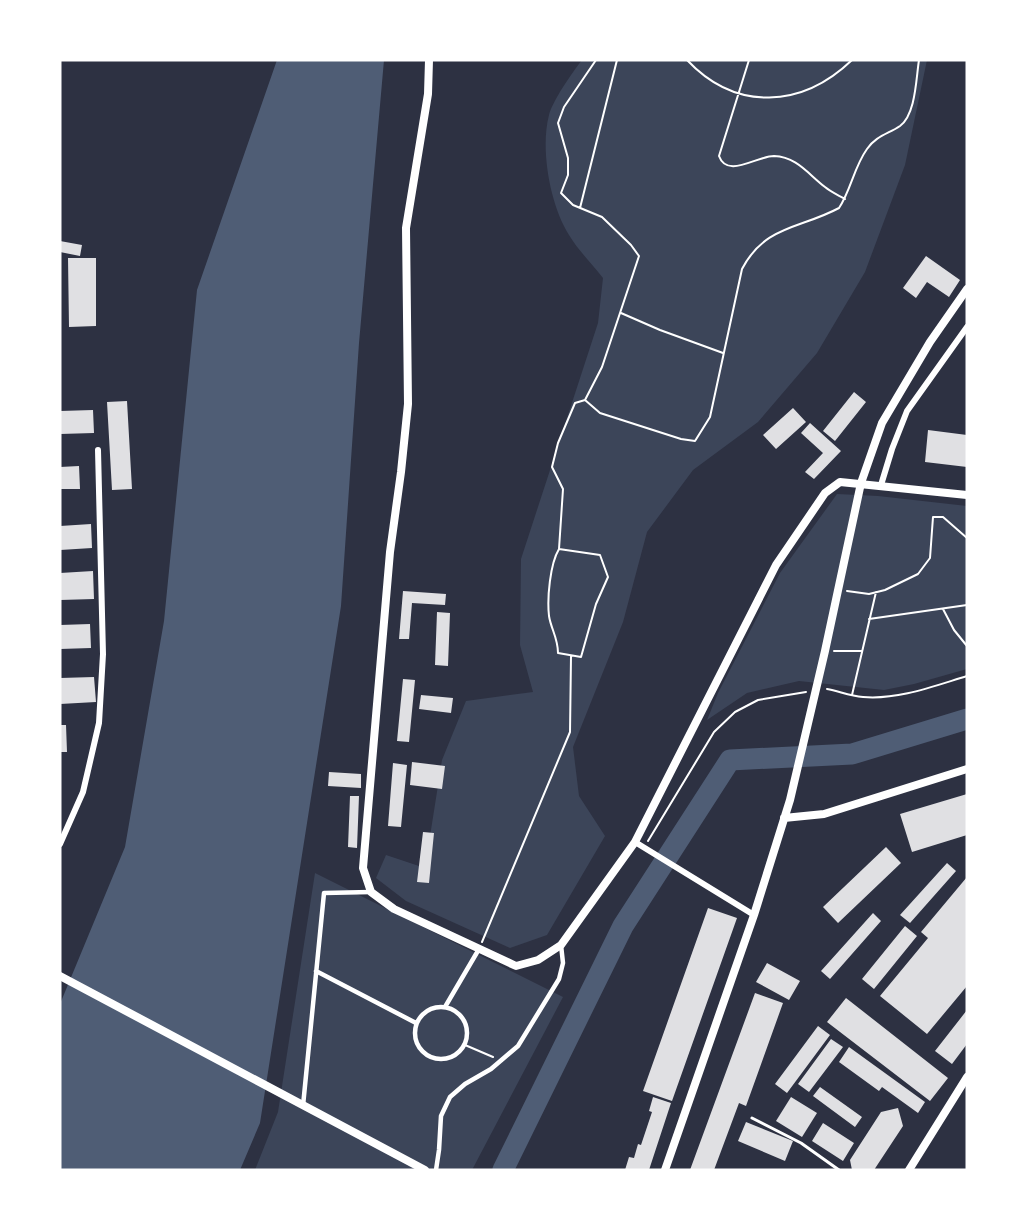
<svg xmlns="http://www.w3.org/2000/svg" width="1027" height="1230" font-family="'Sofia Sans Condensed',sans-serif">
  <rect width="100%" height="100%" fill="#2d3142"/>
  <path fill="#3c4559" d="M582,60H927L905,165L865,272L817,353L758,422L693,470L647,532L623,622L573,747L579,796L605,836L547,935L510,948L406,901L376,878L386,855L425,868L442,760L466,701L533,692L520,645L521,559L598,323L603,278C592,264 578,250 569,235C550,205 540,149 549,115C553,100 572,73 582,60Z
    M837,494L878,496L967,506V669L914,684L884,690L799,681L747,693L707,720L718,693L780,573Z
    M315,873L563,997L472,1170H255L278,1112Z"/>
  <path fill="#4f5d75" d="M277,60H384L359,343L341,606L260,1123L240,1170H60V1004L125,847L164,621L197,290Z"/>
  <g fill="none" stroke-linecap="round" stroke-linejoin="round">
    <path stroke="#4f5d75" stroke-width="21" d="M503,1170L623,926L730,760L852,754L967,719"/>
  </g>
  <path fill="#e0e0e3" d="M60,241L82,245L80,256L60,252Z
    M926,256L960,280L949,297L927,282L916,298L903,288Z
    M68,258H96V326L69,327Z
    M854,392L866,402L835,441L823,431Z
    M127,401L132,489L112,490L107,402Z
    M793,408L806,422L776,449L763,435Z
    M93,410L94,433L60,434V411Z
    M810,423L841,451L814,479L805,472L823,453L801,433Z
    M928,430L967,435V467L925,462Z
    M79,466L80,489H60V467Z
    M91,524L92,548L60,550V526Z
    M93,571L94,599L60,600V573Z
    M403,591L446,594L445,605L412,603L409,639H399Z
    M437,612L450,613L448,666L435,665Z
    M90,624L91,648L60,649V625Z
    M94,677L96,702L60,704V678Z
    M403,679L415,680L409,742L397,741Z
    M421,695L453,698L451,713L419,709Z
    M60,725H66L67,752H60Z
    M412,762L445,766L442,789L410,785Z
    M393,763L407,765L401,827L388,826Z
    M329,772L361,774V788L328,786Z
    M967,794V835L912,852L900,814Z
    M350,796H359L357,848L348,847Z
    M423,832L434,833L429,883L417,882Z
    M886,847L901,863L838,923L823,907Z
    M947,863L956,871L910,923L900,915Z
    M967,877V986L927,1034L880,996L928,938L921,932Z
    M708,908L737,918L672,1101L643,1091Z
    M873,913L881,921L830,979L821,971Z
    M905,926L917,936L874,989L862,979Z
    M767,963L800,981L789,1000L756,982Z
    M755,993L783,1003L746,1106L739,1103L714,1170H690Z
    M846,998L948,1078L930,1101L827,1022Z
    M967,1010V1044L952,1064L935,1051Z
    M818,1026L830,1035L787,1093L775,1084Z
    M831,1039L843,1047L809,1092L798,1084Z
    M849,1047L925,1102L918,1113L882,1087L879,1091L839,1062Z
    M820,1087L862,1117L855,1127L813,1096Z
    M653,1097L671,1103L649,1170H625L629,1157L634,1158L638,1144L641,1145L652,1112L649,1111Z
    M791,1097L817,1113L802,1137L776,1121Z
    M898,1108L903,1126L874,1170H852L850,1160L881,1112Z
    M746,1122L793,1141L785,1161L738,1141Z
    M823,1123L854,1143L843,1161L812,1141Z"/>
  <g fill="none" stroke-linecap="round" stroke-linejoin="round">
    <path stroke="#fff" stroke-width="2" d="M687,60C736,112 802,108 852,60
      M749,60L719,156C727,179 757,156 774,156C797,157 808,174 825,187C831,192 838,195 845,199
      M580,208L617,60
      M621,313L660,330L723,353
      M585,400L600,413L681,439L695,441L710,417L742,269C765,225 800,229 839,208C851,190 854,167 867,149C876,136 888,134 900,126C916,114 916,78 919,60
      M559,549L563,489L552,467L558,443L575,403L585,400L602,367L639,256L631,245L602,217L573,205L561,193L568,175V158L558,123L564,107L596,60
      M559,549L600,555L608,577L596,604L581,657L558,653C558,638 551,629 549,616C547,598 550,564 559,549Z
      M847,591L869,594L885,590L918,574L930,558L933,517H943L967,538
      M943,609L954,630L967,646
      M869,619L967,605
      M834,651H861
      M827,689C839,691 849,696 863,697C898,700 934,686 967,676
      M852,695L876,592
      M648,841L714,732L735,712L758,700L806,692
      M482,942L570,732L571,656
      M465,1045L493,1057"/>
    <path stroke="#fff" stroke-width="3" d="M752,1118L801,1143L839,1170"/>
    <path stroke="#fff" stroke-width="4.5" d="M316,971L416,1023
      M415 1033a26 26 0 1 1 52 0a26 26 0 1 1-52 0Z
      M445,1007L479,949
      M303,1106L324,893L371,892
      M436,1170L439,1150L441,1116L450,1097L465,1084L491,1069L518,1046L559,979L563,963L561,945"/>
    <path stroke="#fff" stroke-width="6" d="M881,485L892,449L907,411L967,327
      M635,842L754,915
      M60,844L83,792L99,723L103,654L98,450"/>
    <path stroke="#fff" stroke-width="8" d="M429,60L428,94L406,228L408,404L401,472L390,552L363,868L371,892L394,909L516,966L538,960L561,945L635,842L776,565L825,493L840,482L967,495
      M909,1170L967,1077"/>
    <path stroke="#fff" stroke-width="8" d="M784,818L824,814L967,769
      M60,976L425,1170
      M665,1170L754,915L790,800L825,651L861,483L882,423L930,342L967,289"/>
  </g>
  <rect width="1027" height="1230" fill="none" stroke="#ffffff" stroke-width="123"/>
</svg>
